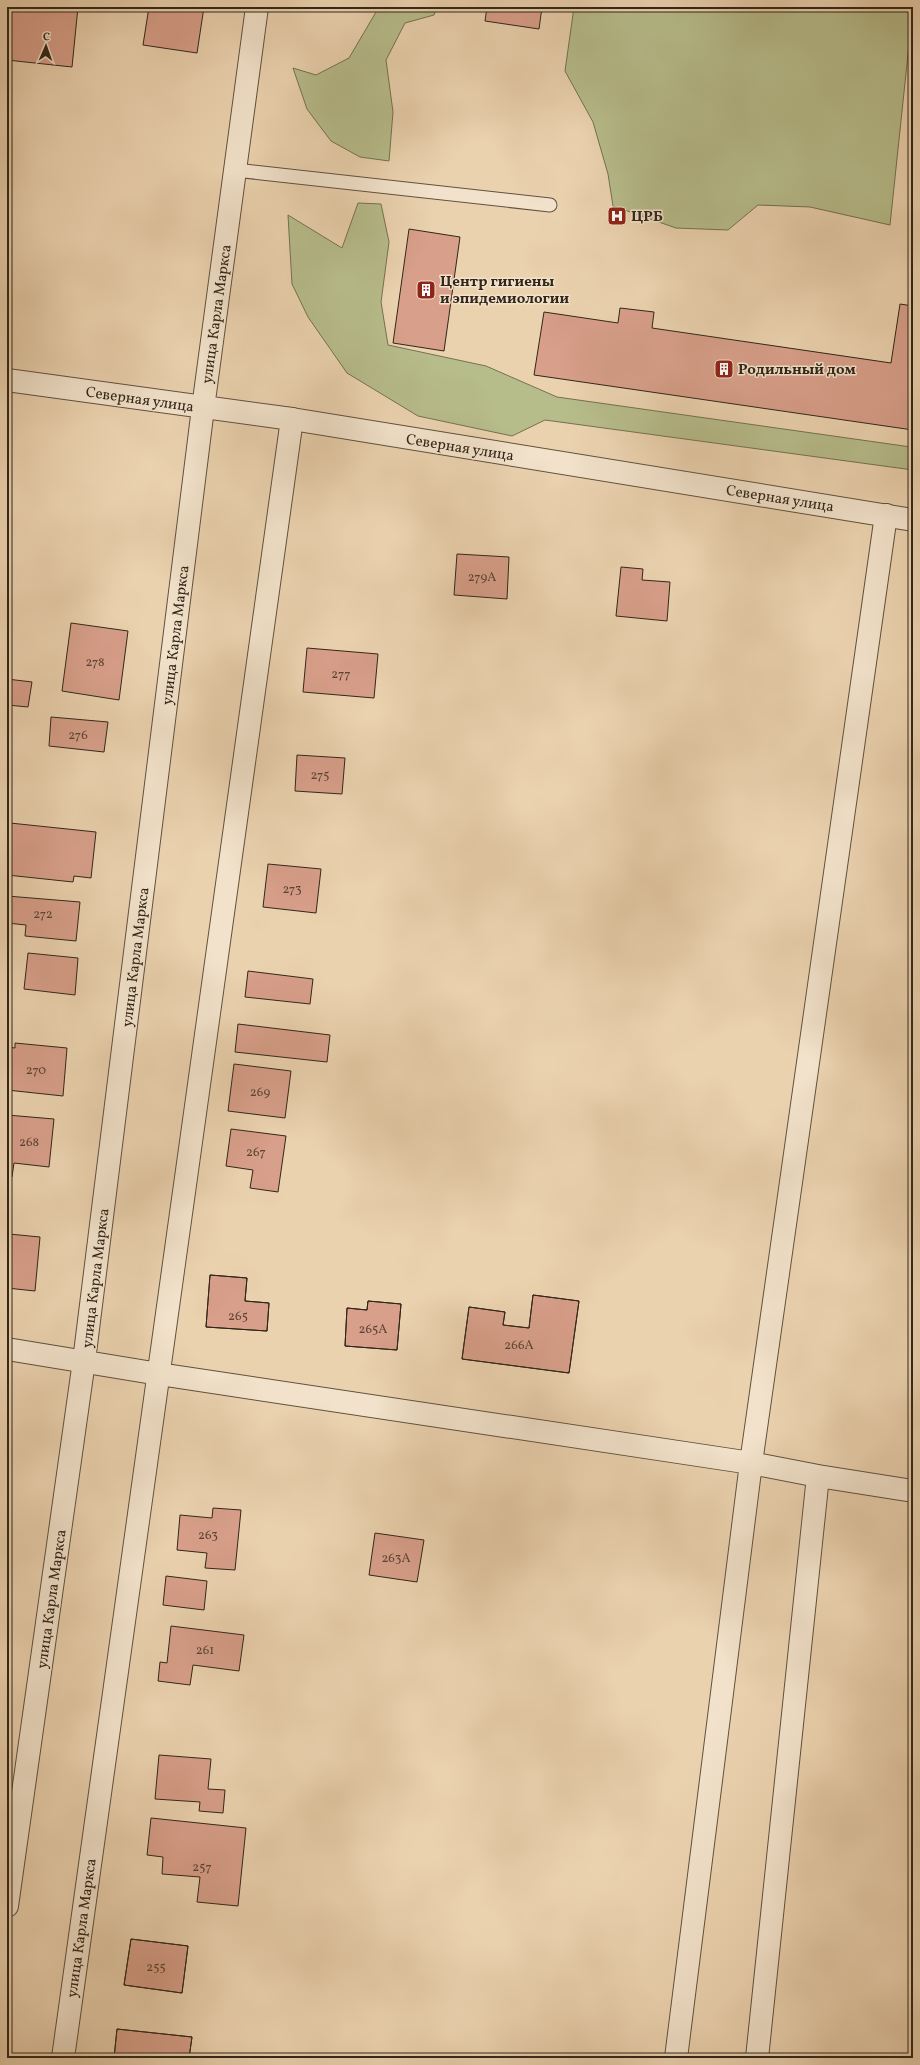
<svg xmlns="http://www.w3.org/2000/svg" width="920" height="2065" font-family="Vollkorn,serif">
  <rect width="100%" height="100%" fill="#ebd2af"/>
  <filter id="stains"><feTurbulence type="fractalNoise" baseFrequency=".005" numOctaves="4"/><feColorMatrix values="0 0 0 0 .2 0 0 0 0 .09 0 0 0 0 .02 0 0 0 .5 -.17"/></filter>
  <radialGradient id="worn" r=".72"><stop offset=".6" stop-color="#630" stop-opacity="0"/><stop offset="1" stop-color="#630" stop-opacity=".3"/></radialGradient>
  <path fill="#b7bc8b" stroke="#747152" d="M379,7H437L434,15L405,23L386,60L393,112L389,161L360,157L331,141L307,109L293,68L316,75L349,58Z
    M574,7H913L890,225L810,207L758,205L728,230L676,228L613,206L608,174L593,122L565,71Z
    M358,203L381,204L389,242L381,302L388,345L486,366L557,397L911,447L913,470L545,420L512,436L418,416L347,373L308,317L292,284L288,215L342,248Z"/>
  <path fill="#d89f8a" stroke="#312619" d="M7,7H78L72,67L7,60Z
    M149,7H204L197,53L143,45Z
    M487,7H542L539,29L485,21Z
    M409,229L460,237L444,351L393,343Z
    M900,304L913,306V430L534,375L544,312L618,323L620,308L654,312L652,328L891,363Z
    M457,554L509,557L507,599L454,595Z
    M621,567L643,569L642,580L670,582L667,621L616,616Z
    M71,623L128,631L119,700L62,691Z
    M307,648L378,654L374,698L303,692Z
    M7,679L32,682L28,707L7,705Z
    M51,717L108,722L104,752L49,746Z
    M297,755L345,758L342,794L295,791Z
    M10,823L96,832L91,878L74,876L73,882L7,875Z
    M268,864L321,869L316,913L263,907Z
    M7,896L80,902L76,941L25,936L26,925L7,923Z
    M28,953L78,958L75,995L24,989Z
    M248,971L313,979L310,1004L245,997Z
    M238,1024L330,1035L327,1062L235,1052Z
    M15,1043L67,1048L63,1096L7,1090V1047L15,1048Z
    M234,1064L291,1071L285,1118L228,1111Z
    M7,1115L54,1119L49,1167L14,1163L12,1177H7Z
    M231,1129L286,1136L278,1192L250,1188L253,1170L226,1166Z
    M7,1211L11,1212L9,1234L40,1237L35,1291L7,1288Z
    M210,1275L247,1278L245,1301L269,1303L267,1331L206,1327Z
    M210,1275L247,1278L245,1301L269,1303L267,1331L206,1327Z
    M533,1295L579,1301L569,1373L462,1359L469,1307L505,1312L503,1325L529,1328Z
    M533,1295L579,1301L569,1373L462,1359L469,1307L505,1312L503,1325L529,1328Z
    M368,1301L401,1304L397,1350L345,1346L347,1308L367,1310Z
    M368,1301L401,1304L397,1350L345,1346L347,1308L367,1310Z
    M213,1508L241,1510L235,1570L205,1568L207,1553L177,1550L180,1515L212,1518Z
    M375,1533L424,1540L417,1582L369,1575Z
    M166,1576L207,1581L204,1610L163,1605Z
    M171,1626L244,1635L239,1671L193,1665L190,1685L158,1681L160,1662L167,1663Z
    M159,1755L211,1759L208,1789L225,1790L223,1813L199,1811L200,1802L155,1799Z
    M151,1818L246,1828L238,1906L197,1902L200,1877L162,1874L163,1857L147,1855Z
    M131,1939L188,1946L182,1993L124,1985Z
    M131,1939L188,1946L182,1993L124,1985Z
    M117,2029L192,2037L189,2058H114Z
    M117,2029L192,2037L189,2058H114Z"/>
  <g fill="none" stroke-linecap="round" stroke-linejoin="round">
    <defs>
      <path id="service" d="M235,170L550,205"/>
      <path id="minor" d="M7,1349L159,1374L751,1463L818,1476L913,1491
        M7,1906L84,1361L203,408
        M63,2058L292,419
        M676,2058L751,1463L886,515
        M757,2058L818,1476"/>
      <path id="tertiary" d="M7,380L292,419L913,520
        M203,408L257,7"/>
    </defs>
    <use href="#service" stroke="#60513e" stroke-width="15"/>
    <use href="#minor" stroke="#60513e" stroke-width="24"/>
    <use href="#tertiary" stroke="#60513e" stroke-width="24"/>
    <use href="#service" stroke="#f2e2cb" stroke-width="13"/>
    <use href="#minor" stroke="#f2e2cb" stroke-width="22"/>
    <use href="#tertiary" stroke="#f2e2cb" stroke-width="22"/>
  </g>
  <defs>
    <symbol id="hospital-square" viewBox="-11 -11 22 22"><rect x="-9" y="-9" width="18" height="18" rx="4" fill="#8f2418" stroke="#f2e2cb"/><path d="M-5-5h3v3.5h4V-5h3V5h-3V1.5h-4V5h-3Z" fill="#fff"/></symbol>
    <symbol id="building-square" viewBox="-11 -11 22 22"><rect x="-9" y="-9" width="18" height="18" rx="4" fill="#8f2418" stroke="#f2e2cb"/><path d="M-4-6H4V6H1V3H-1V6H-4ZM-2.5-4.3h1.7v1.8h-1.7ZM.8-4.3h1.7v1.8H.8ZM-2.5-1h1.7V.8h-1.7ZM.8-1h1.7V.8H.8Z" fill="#fff"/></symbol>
  </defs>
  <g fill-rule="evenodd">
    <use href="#hospital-square" x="606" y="205" width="22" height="22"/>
    <use href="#building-square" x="415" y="279" width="22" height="22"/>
    <use href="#building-square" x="713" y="358" width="22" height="22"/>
  </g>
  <g text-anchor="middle" stroke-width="3" stroke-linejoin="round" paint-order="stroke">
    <g font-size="13" fill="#5b4435">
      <text x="482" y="581">279А</text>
      <text x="95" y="666">278</text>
      <text x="341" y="678">277</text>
      <text x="78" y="739">276</text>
      <text x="320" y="779">275</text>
      <text x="292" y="893">273</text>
      <text x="43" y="918">272</text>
      <text x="36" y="1074">270</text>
      <text x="260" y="1096">269</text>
      <text x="29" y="1146">268</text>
      <text x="256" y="1156">267</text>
      <text x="238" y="1320">265</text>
      <text x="373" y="1333">265А</text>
      <text x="519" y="1349">266А</text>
      <text x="208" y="1539">263</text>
      <text x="396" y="1562">263А</text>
      <text x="205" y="1654">261</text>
      <text x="202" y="1871">257</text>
      <text x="156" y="1971">255</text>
    </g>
    <g font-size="15" font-weight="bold" fill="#312619" stroke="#f2e2cb" text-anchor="start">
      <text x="631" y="221">ЦРБ</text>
      <text x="440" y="286">Центр гигиены<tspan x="440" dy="17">и эпидемиологии</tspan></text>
      <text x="738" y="374">Родильный дом</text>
    </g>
    <g font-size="15" fill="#312619" stroke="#f2e2cb">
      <text transform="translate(216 314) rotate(-82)" y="5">улица Карла Маркса</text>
      <text transform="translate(140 399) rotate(8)" y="5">Северная улица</text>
      <text transform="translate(460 447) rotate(9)" y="5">Северная улица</text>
      <text transform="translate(780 498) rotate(9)" y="5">Северная улица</text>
      <text transform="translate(175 635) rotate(-83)" y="5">улица Карла Маркса</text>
      <text transform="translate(135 957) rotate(-83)" y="5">улица Карла Маркса</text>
      <text transform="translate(95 1278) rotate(-83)" y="5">улица Карла Маркса</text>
      <text transform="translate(51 1599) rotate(-82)" y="5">улица Карла Маркса</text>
      <text transform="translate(81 1928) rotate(-82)" y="5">улица Карла Маркса</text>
    </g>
  </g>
  <rect width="920" height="2065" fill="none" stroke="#ebd2af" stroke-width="24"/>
  <rect x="8" y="8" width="904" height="2049" fill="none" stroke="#312619" stroke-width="2"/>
  <rect x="12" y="12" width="896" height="2041" fill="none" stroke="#312619"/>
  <g transform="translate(46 46) rotate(2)" stroke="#f2e2cb" stroke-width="3" paint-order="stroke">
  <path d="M0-3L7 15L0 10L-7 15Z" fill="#312619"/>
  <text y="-6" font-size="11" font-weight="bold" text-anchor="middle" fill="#312619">С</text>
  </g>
  <rect width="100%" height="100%" filter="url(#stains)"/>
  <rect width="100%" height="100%" fill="url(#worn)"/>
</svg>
